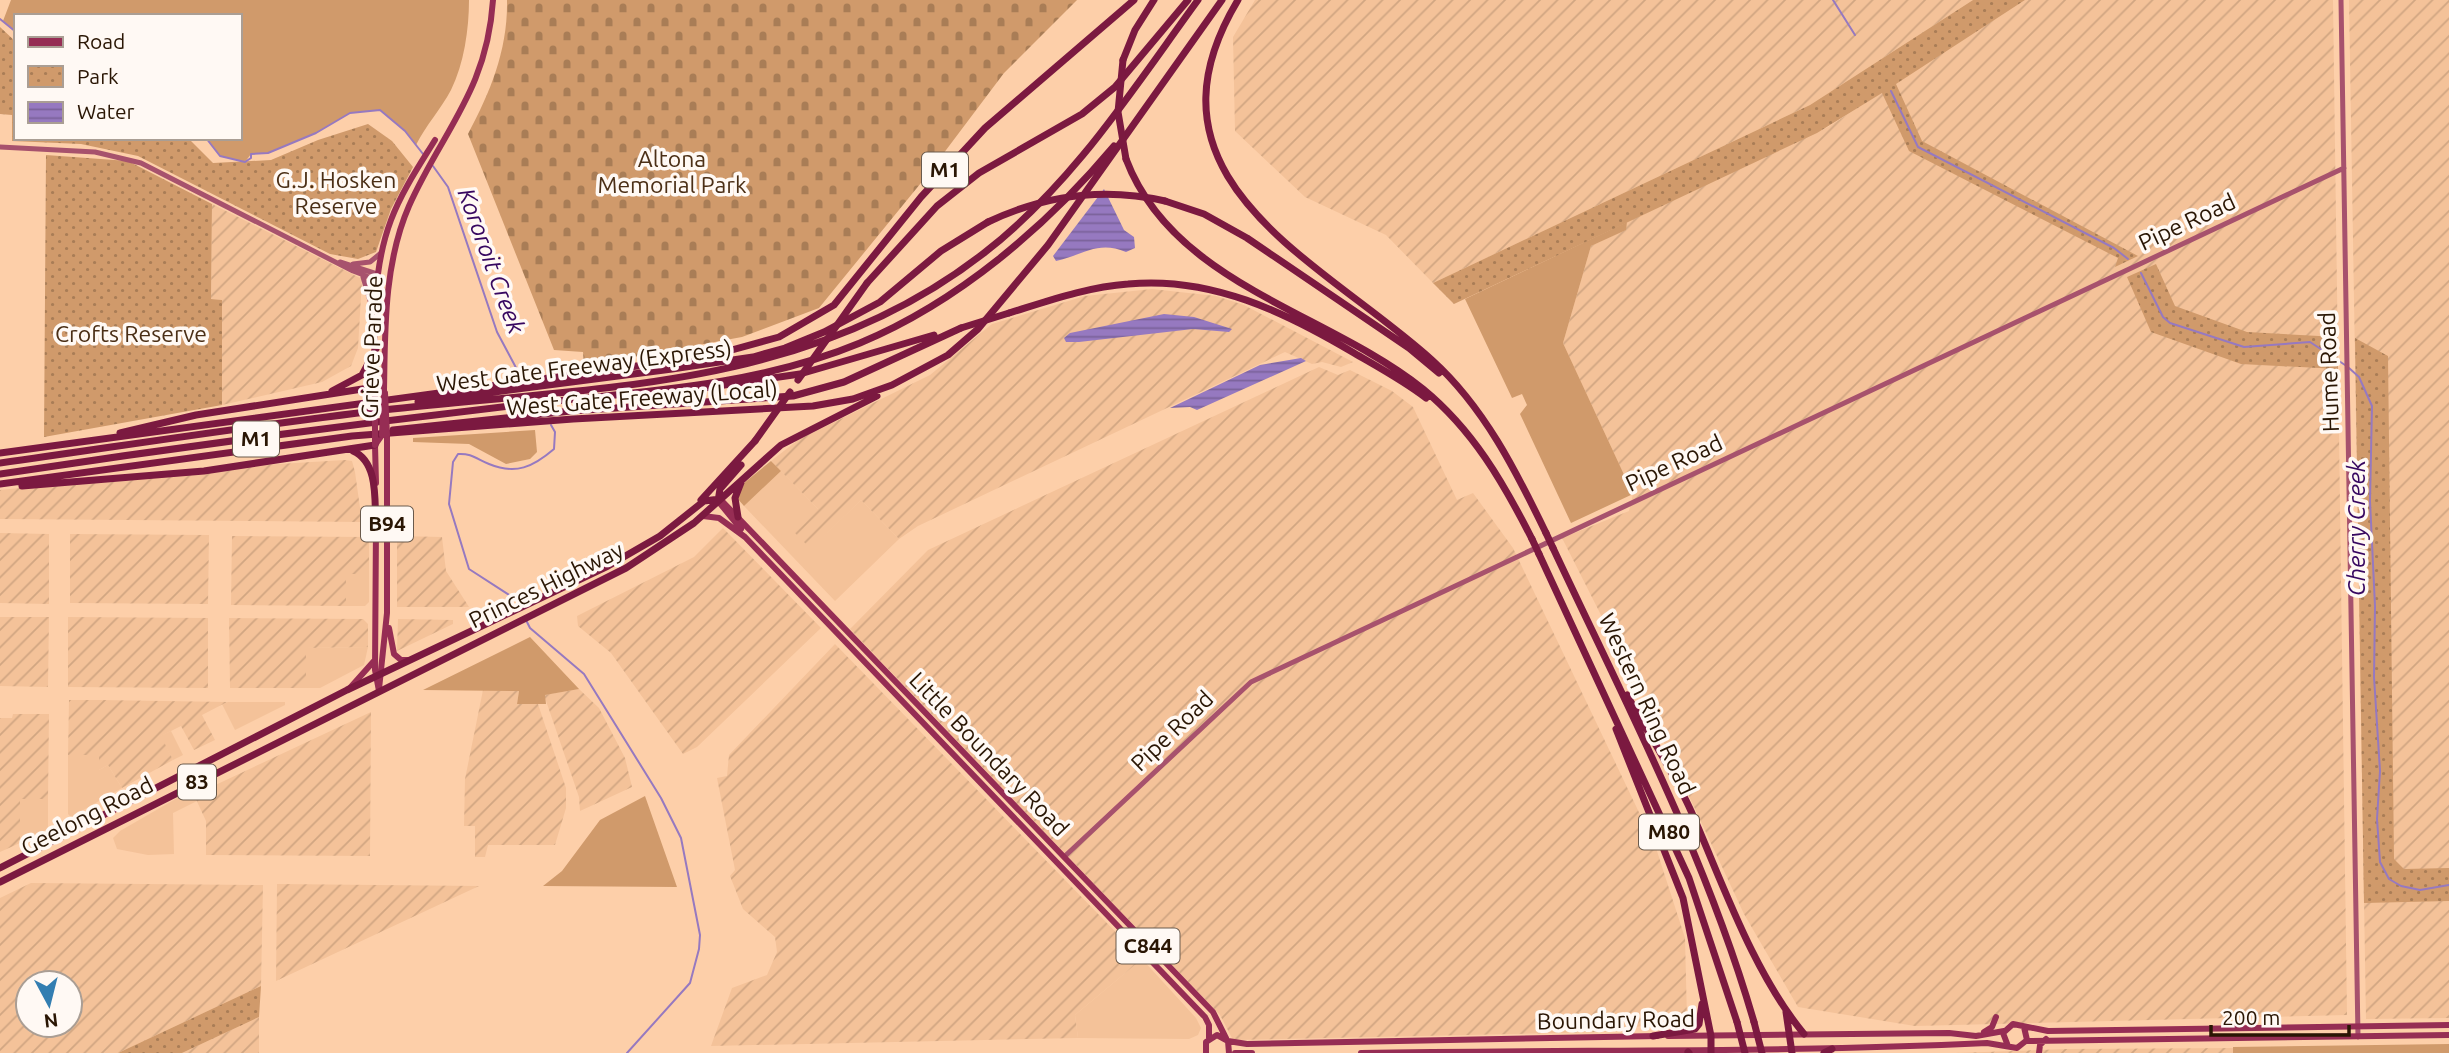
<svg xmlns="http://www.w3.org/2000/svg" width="2449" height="1053" font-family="Ubuntu,sans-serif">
  <defs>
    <pattern id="industrial-furrows" width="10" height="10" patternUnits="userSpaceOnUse" patternTransform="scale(1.75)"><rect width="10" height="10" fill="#f4c299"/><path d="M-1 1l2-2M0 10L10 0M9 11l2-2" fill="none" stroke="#d1a682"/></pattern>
    <pattern id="cemetery-stones" width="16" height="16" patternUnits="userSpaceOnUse" patternTransform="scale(1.75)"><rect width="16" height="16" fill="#d09a6b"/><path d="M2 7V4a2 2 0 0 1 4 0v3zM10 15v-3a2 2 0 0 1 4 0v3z" fill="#a97d56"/></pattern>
    <pattern id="park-dots" width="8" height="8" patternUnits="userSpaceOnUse" patternTransform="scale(1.75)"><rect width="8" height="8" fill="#d09a6b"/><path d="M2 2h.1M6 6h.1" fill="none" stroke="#a97d56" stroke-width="1.8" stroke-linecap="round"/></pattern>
    <pattern id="water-rules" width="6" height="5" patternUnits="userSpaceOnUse" patternTransform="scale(1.75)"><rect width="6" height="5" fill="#9679c0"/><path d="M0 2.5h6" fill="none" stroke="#7b629a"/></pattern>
  </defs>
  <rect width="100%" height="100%" fill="#fdcfa9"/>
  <path fill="#f4c299" d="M781,471L818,509L811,548L861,500L899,539L835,601L744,506Z
    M346,574H369V602L365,606H346Z
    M368,647L364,665L320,688H306V648Z
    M228,702H285V705L235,730L222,704Z
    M171,731L183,755L173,760L160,736Z
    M68,755H99V770L108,765L122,788L71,817L68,814Z
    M191,790L197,801L173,813L174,854L148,855L117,849L113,838L120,831Z
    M20,798L48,799V829L20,843Z
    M1142,959L1196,1018L1201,1028L1198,1035L1189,1039L1078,1038L1075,1015Z"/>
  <path fill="url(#industrial-furrows)" fill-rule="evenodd" d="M1255,0H1973L1810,105L1433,283L1386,235L1305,197L1235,131L1233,37Z
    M2025,0H2333L2347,1015L1915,1026L1798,1007L1744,914L1647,706L1562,538L1629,511L1633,494L1563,343L1591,246L1625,230L1627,222L1828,127Z
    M2349,0H2449V1018L2366,1019Z
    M212,204L362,279L358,348L351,366L322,382L222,405V300L211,299Z
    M1152,289L1216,296L1244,305L1353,362L1341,367L1322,362L1312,364L1285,352L918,526L899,539L861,500L811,549L794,532L818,509L771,461L798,440L930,375L992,324L1085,296Z
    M1319,367L1338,375L1350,370L1392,391L1413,407L1457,500L1473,493L1513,548L1656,848L1685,938L1687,1019L1603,1032L1233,1040L1220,1015L850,629L928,550Z
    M345,460L352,461L355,472L362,522L0,519V490L213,468Z
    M723,528L821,628L697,747L683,754L611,653L578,626L577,616L694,557Z
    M0,533L49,534V604L0,603Z
    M70,534L209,535L208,604L70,603Z
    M232,536L369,537V574H346V606L231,605Z
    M397,536L442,537L446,571L469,607H397Z
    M0,617H49L48,687L0,686Z
    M68,617L208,618V688L68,687Z
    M229,618L363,619L368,624V647L306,648V688H230Z
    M398,619L453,620V624L397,651Z
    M835,644L1142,959L1075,1015L1078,1038L711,1046L732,988L767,975L777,952L775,937L743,909L730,876L735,870L717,778L727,776L729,755Z
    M579,689L599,708L625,758L632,787L580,811L579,797L544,695Z
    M483,690L519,691L517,704H538L566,788V808L555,845H488L485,857H475V826H464L465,779Z
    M69,700H100L227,702L202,715L215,740L194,750L181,726L161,736L173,760L122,788L108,765L99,770V755H68Z
    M371,712L370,856L206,855V821L194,795Z
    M13,714H49L48,799H20V843L0,852V718H12Z
    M31,883L263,885L261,986L118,1053H0V898ZM28,983H70V1025H28Z
    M277,884L479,886L276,981Z
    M259,1017V1053H182Z
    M2234,1048V1053H1956L2067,1049Z"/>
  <path fill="#d09a6b" d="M11,0H469C469,29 464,64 451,90C441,109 426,125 416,145L405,131L380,110L350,113L316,133L268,153L251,154L245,162L220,156L206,138H240V16H16V32L3,21Z
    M1627,222L1626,230L1591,246L1563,343L1633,494L1571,523L1520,414L1527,405L1522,394L1512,398L1465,299Z
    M535,430L537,452L530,459L506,464L469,444L413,442V438Z
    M771,461L781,471L744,506L737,498L744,483Z
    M530,637L579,689L545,695L546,704H517L519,691L423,690Z
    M645,796L677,887L543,886L562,871L600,820Z
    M2449,1044V1053H2233V1047Z"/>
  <path fill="url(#cemetery-stones)" d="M507,0H1077L1004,73L925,178L819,308L742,337L584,366L583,352L554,350L468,134C491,91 508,49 507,0Z"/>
  <path fill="url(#park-dots)" d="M1973,0H2025L1896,84L1922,141L2138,256L2115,267L2118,258L1909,151L1882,93L1817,133L1454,304L1433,283L1810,105Z
    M0,27L16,42V138H188L213,163L271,160L318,140L368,124L392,141L413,167L391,209L376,252L358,259L330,254L138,156L81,144L12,141V115L0,114Z
    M46,155L128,161L212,204L211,299L222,300V405L44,437Z
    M2156,264L2175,306L2247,332L2338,337V369L2241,364L2151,332L2127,277Z
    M2355,338L2388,356L2394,859L2404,869L2449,868V901L2364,903Z
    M261,986L259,1017L182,1053H118Z"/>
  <path fill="url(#water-rules)" d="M1104,189L1124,230L1134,237L1135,248L1126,252C1098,240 1083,255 1056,261L1053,256Z
    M1164,314L1194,317L1232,329L1229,332L1193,329L1079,342H1066L1064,338L1070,333Z
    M1301,358L1306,361L1197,410L1190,407L1170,408L1260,365Z"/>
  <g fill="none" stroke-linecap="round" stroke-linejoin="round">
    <path stroke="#9679c0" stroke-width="2" d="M1833,0L1855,35
      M0,19L16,32
      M1891,91L1918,147L2114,248L2128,259
      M206,138L220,156L245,162L251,158V154L268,153L316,133L350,113L380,110L405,131L423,154
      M433,166L448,187L497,332L522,379
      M2141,273L2163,317L2170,323L2244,347L2310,342L2345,365
      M2349,368L2359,377L2372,406L2370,501L2375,606L2374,677L2380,771L2377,819L2380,862L2389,879L2401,886L2420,890L2449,885
      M520,605L517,600L469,569L449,504L453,462L458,454C471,453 477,459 489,464C516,475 533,467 554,449L555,432L551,425
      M526,620L530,628L584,674L661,798L681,838L700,935L699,949L690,983L627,1053"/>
    <path stroke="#a7526d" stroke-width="5" d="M2341,0L2358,1037
      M0,147L95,152L141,163L353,271L377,280
      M340,262L377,274
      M353,264L370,262L381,253
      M363,277L374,314
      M1064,857L1251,682L2344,168"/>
    <path stroke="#962d54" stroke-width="6" d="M375,387L384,391C385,330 384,263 409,206C443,130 487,91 493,0
      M375,390C374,335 371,273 391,220C402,191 419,166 435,140
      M376,483L375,445L382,435
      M720,499L1213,1012L1226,1038
      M718,501L741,529
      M703,516L719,518L745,537L1205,1017L1209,1025V1038
      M376,525L375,670L379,691
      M389,628L394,654L401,660H410
      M349,689L374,661
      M379,689L387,613V435
      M1984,1032L1992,1027L1996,1017
      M1668,1036L1949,1033L1976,1036L2004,1031
      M1228,1041L1247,1044L1657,1036
      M2027,1041L2449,1035
      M2008,1046L2003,1033L2013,1024L2048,1031L2449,1025
      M1206,1053V1042L1217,1035L1228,1041L1229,1053
      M1235,1053H1252
      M1361,1053C1570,1049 1779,1053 1987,1043L2017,1048L2027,1040L2024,1027
      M2039,1053L2040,1045L2046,1039"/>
    <path stroke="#7b1940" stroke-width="7" d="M1238,0C1129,181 1323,261 1432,360C1484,407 1516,471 1546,533
      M1123,60L1135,30L1154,0
      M1126,159C1173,284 1327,312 1423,389C1473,430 1503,482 1532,539
      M1165,201L1204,214L1247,238L1409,348L1439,373
      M867,283L937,206L979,173L1082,114L1115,87L1188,0
      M1009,313C1048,301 1087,287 1128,284C1211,276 1285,312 1354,353C1378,367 1404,381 1426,398
      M697,389L800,374L934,335
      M332,391L362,375L376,349
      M418,402L672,369L753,357L785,348L824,332L880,302L941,251L988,222
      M393,430L571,411L793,396L844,382L961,328
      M120,433L196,415L375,387
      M353,451C380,463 374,504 376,529
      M0,453L710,356L779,337L834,305L921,197L985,128L1134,0
      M0,463C128,445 255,425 383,410C596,386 807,391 984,253C1073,184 1133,89 1198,0
      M0,474C172,448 345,425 518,405C632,392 752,388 860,343C958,302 1046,227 1114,146
      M0,484L352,436L573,419L813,406L853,399L892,385L948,355L978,329L1048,245L1222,0
      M22,486L204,471L375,445
      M701,500L755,441
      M718,501L720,489L741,465
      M738,517L735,498L742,480
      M1553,548C1626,704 1706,856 1754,1022
      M1539,554L1689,878L1737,1022
      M1627,695C1648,733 1673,771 1691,811C1723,884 1753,972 1804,1034
      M1616,729L1683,898L1711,1036V1053
      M0,868L347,690L608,566L660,536L704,501L720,499
      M0,882L626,568L694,523L781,445L877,396
      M1786,1012L1792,1053
      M1653,1036L1695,1029L1699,1024L1702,1004
      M1688,1052L1689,1053
      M1824,1053L1832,1049"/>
    <path stroke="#962d54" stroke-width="6" d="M385,393L387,435
      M382,435L384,391
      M375,445V394"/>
    <path stroke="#7b1940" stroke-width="7" d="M1123,60L1118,112L1126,159
      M988,222C1045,195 1104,187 1165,201
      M961,328L1009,313
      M798,380L867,283
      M755,441L790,392
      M1546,533L1553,548
      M1532,539L1539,554
      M1737,1022L1745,1053
      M1754,1022L1762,1053"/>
  </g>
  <g text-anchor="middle" stroke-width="7" stroke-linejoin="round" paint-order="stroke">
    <g fill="#fff9f4" stroke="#6a5a4c" stroke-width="2">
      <rect x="922" y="152.5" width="46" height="35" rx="5"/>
      <rect x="233" y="421.5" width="46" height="35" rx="5"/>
      <rect x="361" y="506.5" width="52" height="35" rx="5"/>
      <rect x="178" y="764.5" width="38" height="35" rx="5"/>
      <rect x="1639" y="814.5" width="60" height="35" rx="5"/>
      <rect x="1116.5" y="928.5" width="63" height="35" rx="5"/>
    </g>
    <g font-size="21" font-weight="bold" fill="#2a1604">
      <text x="945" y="177">M1</text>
      <text x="256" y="446">M1</text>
      <text x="387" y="531">B94</text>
      <text x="197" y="789">83</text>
      <text x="1669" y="839">M80</text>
      <text x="1148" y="953">C844</text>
    </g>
    <g font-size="23" fill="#4b2f16" stroke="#fff9f4">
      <text x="672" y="167">Altona<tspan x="672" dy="26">Memorial Park</tspan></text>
      <text x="336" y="188">G.J. Hosken<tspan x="336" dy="26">Reserve</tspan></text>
      <text x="131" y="342">Crofts Reserve</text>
    </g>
    <g font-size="23" fill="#2a1604" stroke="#fff9f4">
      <text transform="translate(2187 222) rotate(-25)" y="8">Pipe Road</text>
      <text transform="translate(372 347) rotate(-88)" y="8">Grieve Parade</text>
      <text transform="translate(584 366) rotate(-7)" y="8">West Gate Freeway (Express)</text>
      <text transform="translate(2329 372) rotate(-92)" y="8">Hume Road</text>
      <text transform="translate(642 398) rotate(-4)" y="8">West Gate Freeway (Local)</text>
      <text transform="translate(1674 463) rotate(-25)" y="8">Pipe Road</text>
      <text transform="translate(546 585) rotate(-26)" y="8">Princes Highway</text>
      <text transform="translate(1647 704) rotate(65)" y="8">Western Ring Road</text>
      <text transform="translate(1172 731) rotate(-44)" y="8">Pipe Road</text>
      <text transform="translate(989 754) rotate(46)" y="8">Little Boundary Road</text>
      <text transform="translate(87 816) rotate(-27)" y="8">Geelong Road</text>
      <text transform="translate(1616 1020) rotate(-1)" y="8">Boundary Road</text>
    </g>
    <g font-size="24" font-style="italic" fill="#370760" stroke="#fff9f4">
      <text transform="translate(491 261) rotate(70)" y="8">Kororoit Creek</text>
      <text transform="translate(2357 528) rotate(-90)" y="8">Cherry Creek</text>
    </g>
  </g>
  <rect x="14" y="14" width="228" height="126" fill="#fff9f4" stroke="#aa9e94" stroke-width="2"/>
  <rect x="28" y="37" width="35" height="10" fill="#962d54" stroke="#aa9e94" stroke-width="2"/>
  <text x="77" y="49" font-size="21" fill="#2a1604">Road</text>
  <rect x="28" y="66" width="35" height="21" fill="url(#park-dots)" stroke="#aa9e94" stroke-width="2"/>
  <text x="77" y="84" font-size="21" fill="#2a1604">Park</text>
  <rect x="28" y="102" width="35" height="21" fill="url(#water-rules)" stroke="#aa9e94" stroke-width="2"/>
  <text x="77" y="119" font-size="21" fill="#2a1604">Water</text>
  <g transform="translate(49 1004) rotate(173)"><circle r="33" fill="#fff9f4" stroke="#aa9e94" stroke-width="2"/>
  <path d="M0-5L12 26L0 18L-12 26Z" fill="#337eb1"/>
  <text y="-10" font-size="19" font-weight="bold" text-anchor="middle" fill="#2a1604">N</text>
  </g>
  <path d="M2211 1025v10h138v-10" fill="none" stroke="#2a1604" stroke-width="3.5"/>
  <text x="2222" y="1025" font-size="21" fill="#2a1604" stroke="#fff9f4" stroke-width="5" paint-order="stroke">200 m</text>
</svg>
